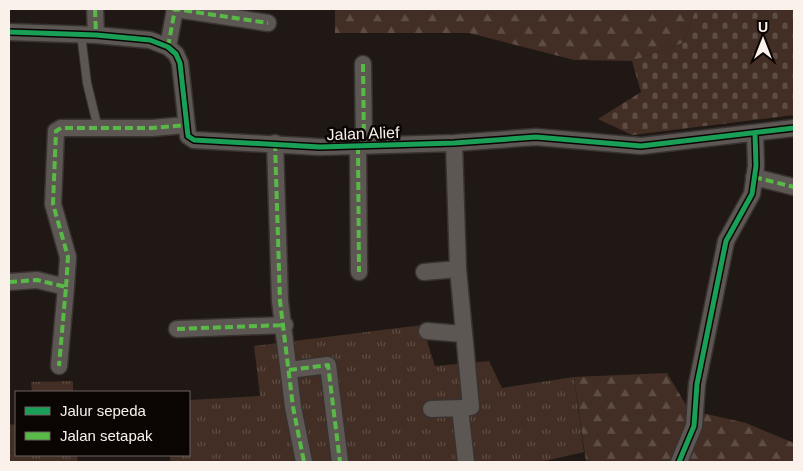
<svg xmlns="http://www.w3.org/2000/svg" width="803" height="471" font-family="Helvetica,sans-serif">
  <defs>
    <pattern id="grass-tufts" width="24" height="20" patternUnits="userSpaceOnUse" patternTransform="scale(1.25)"><rect width="24" height="20" fill="#422e24"/><path d="M3 7l-1-3M5 7V3M7 7l1-3M15 17l-1-3M17 17v-4M19 17l1-3" fill="none" stroke="#5e4d44"/></pattern>
    <pattern id="forest-firs" width="22" height="20" patternUnits="userSpaceOnUse" patternTransform="scale(1.25)"><rect width="22" height="20" fill="#422e24"/><path d="M5 1l3.5 6h-7zM16 11l3.5 6h-7z" fill="#5e4d44"/></pattern>
    <pattern id="cemetery-stones" width="16" height="16" patternUnits="userSpaceOnUse" patternTransform="scale(1.25)"><rect width="16" height="16" fill="#422e24"/><path d="M2 7V4a2 2 0 0 1 4 0v3zM10 15v-3a2 2 0 0 1 4 0v3z" fill="#5e4d44"/></pattern>
  </defs>
  <rect width="100%" height="100%" fill="#201814"/>
  <path fill="url(#grass-tufts)" d="M422,325L435,366L489,361L502,388L574,377L584,452L541,462H170V455H189V400L260,396L254,346Z
    M73,381V392H32L31,382Z
    M9,424L16,425V455H77L78,462H9Z"/>
  <path fill="url(#forest-firs)" d="M335,9H696L683,43L632,61L574,60L469,33H335Z
    M667,373L689,410L746,423L794,443V462H586L574,377Z"/>
  <path fill="url(#cemetery-stones)" d="M696,9H794V115L632,135L598,119L641,92L632,61L683,43Z"/>
  <g fill="none" stroke-linecap="round" stroke-linejoin="round">
    <defs>
      <path id="service" d="M81,34L87,83L98,128"/>
      <path id="minor" d="M95,9L96,35
        M9,32L96,35L150,40L168,47L176,54L180,63L188,136L194,140L320,147L454,143L536,137L641,146L794,128
        M168,47L175,9L268,23
        M363,64L364,146
        M275,143L280,301L293,407L304,462
        M454,143L458,269L471,407L460,408L466,462
        M358,146L359,272
        M754,177L794,187
        M424,272L458,269
        M9,282L37,280L66,287L59,366
        M66,287L68,257L53,204L56,131L61,128H152L186,125
        M177,329L285,325
        M427,331L463,334
        M289,370L328,365L340,462
        M431,409L460,408
        M679,462L694,426L697,384L726,241L752,194L756,166L755,133"/>
    </defs>
    <use href="#service" stroke="#383230" stroke-width="10"/>
    <use href="#minor" stroke="#383230" stroke-width="19"/>
    <use href="#service" stroke="#5d5754" stroke-width="8"/>
    <use href="#minor" stroke="#5d5754" stroke-width="16"/>
    <path stroke="#58b947" stroke-width="4" stroke-dasharray="8 4" stroke-linecap="butt" d="M95,9L96,35
      M168,47L175,9L268,23
      M363,64L364,146
      M275,143L280,301L293,407L304,462
      M358,146L359,272
      M754,177L794,187
      M9,282L37,280L66,287L59,366
      M66,287L68,257L53,204L56,131L61,128H152L186,125
      M177,329L285,325
      M289,370L328,365L340,462"/>
    <defs>
      <path id="cycleway" d="M9,32L96,35L150,40L168,47L176,54L180,63L188,136L194,140L320,147L454,143L536,137L641,146L794,128
        M679,462L694,426L697,384L726,241L752,194L756,166L755,133"/>
    </defs>
    <use href="#cycleway" stroke="#0a0503" stroke-width="8"/>
    <use href="#cycleway" stroke="#1a9f57" stroke-width="5"/>
  </g>
  <g text-anchor="middle" stroke-width="5" stroke-linejoin="round" paint-order="stroke">
    <g font-size="16" fill="#fbf1eb" stroke="#0a0503">
      <text transform="translate(363 133) rotate(-2)" y="6">Jalan Alief</text>
    </g>
  </g>
  <rect width="803" height="471" fill="none" stroke="#fbf1eb" stroke-width="20"/>
  <rect x="15" y="391" width="175" height="65" fill="#0a0503" stroke="#6a6360"/>
  <rect x="25" y="407" width="25" height="8" fill="#1a9f57" stroke="#6a6360"/>
  <text x="60" y="416" font-size="15" fill="#fbf1eb">Jalur sepeda</text>
  <rect x="25" y="432" width="25" height="8" fill="#58b947" stroke="#6a6360"/>
  <text x="60" y="441" font-size="15" fill="#fbf1eb">Jalan setapak</text>
  <g transform="translate(763 40)" stroke="#0a0503" stroke-width="4" paint-order="stroke">
  <path d="M0-4L9 19L0 12L-9 19Z" fill="#fbf1eb"/>
  <text y="-8" font-size="14" font-weight="bold" text-anchor="middle" fill="#fbf1eb">U</text>
  </g>
</svg>
